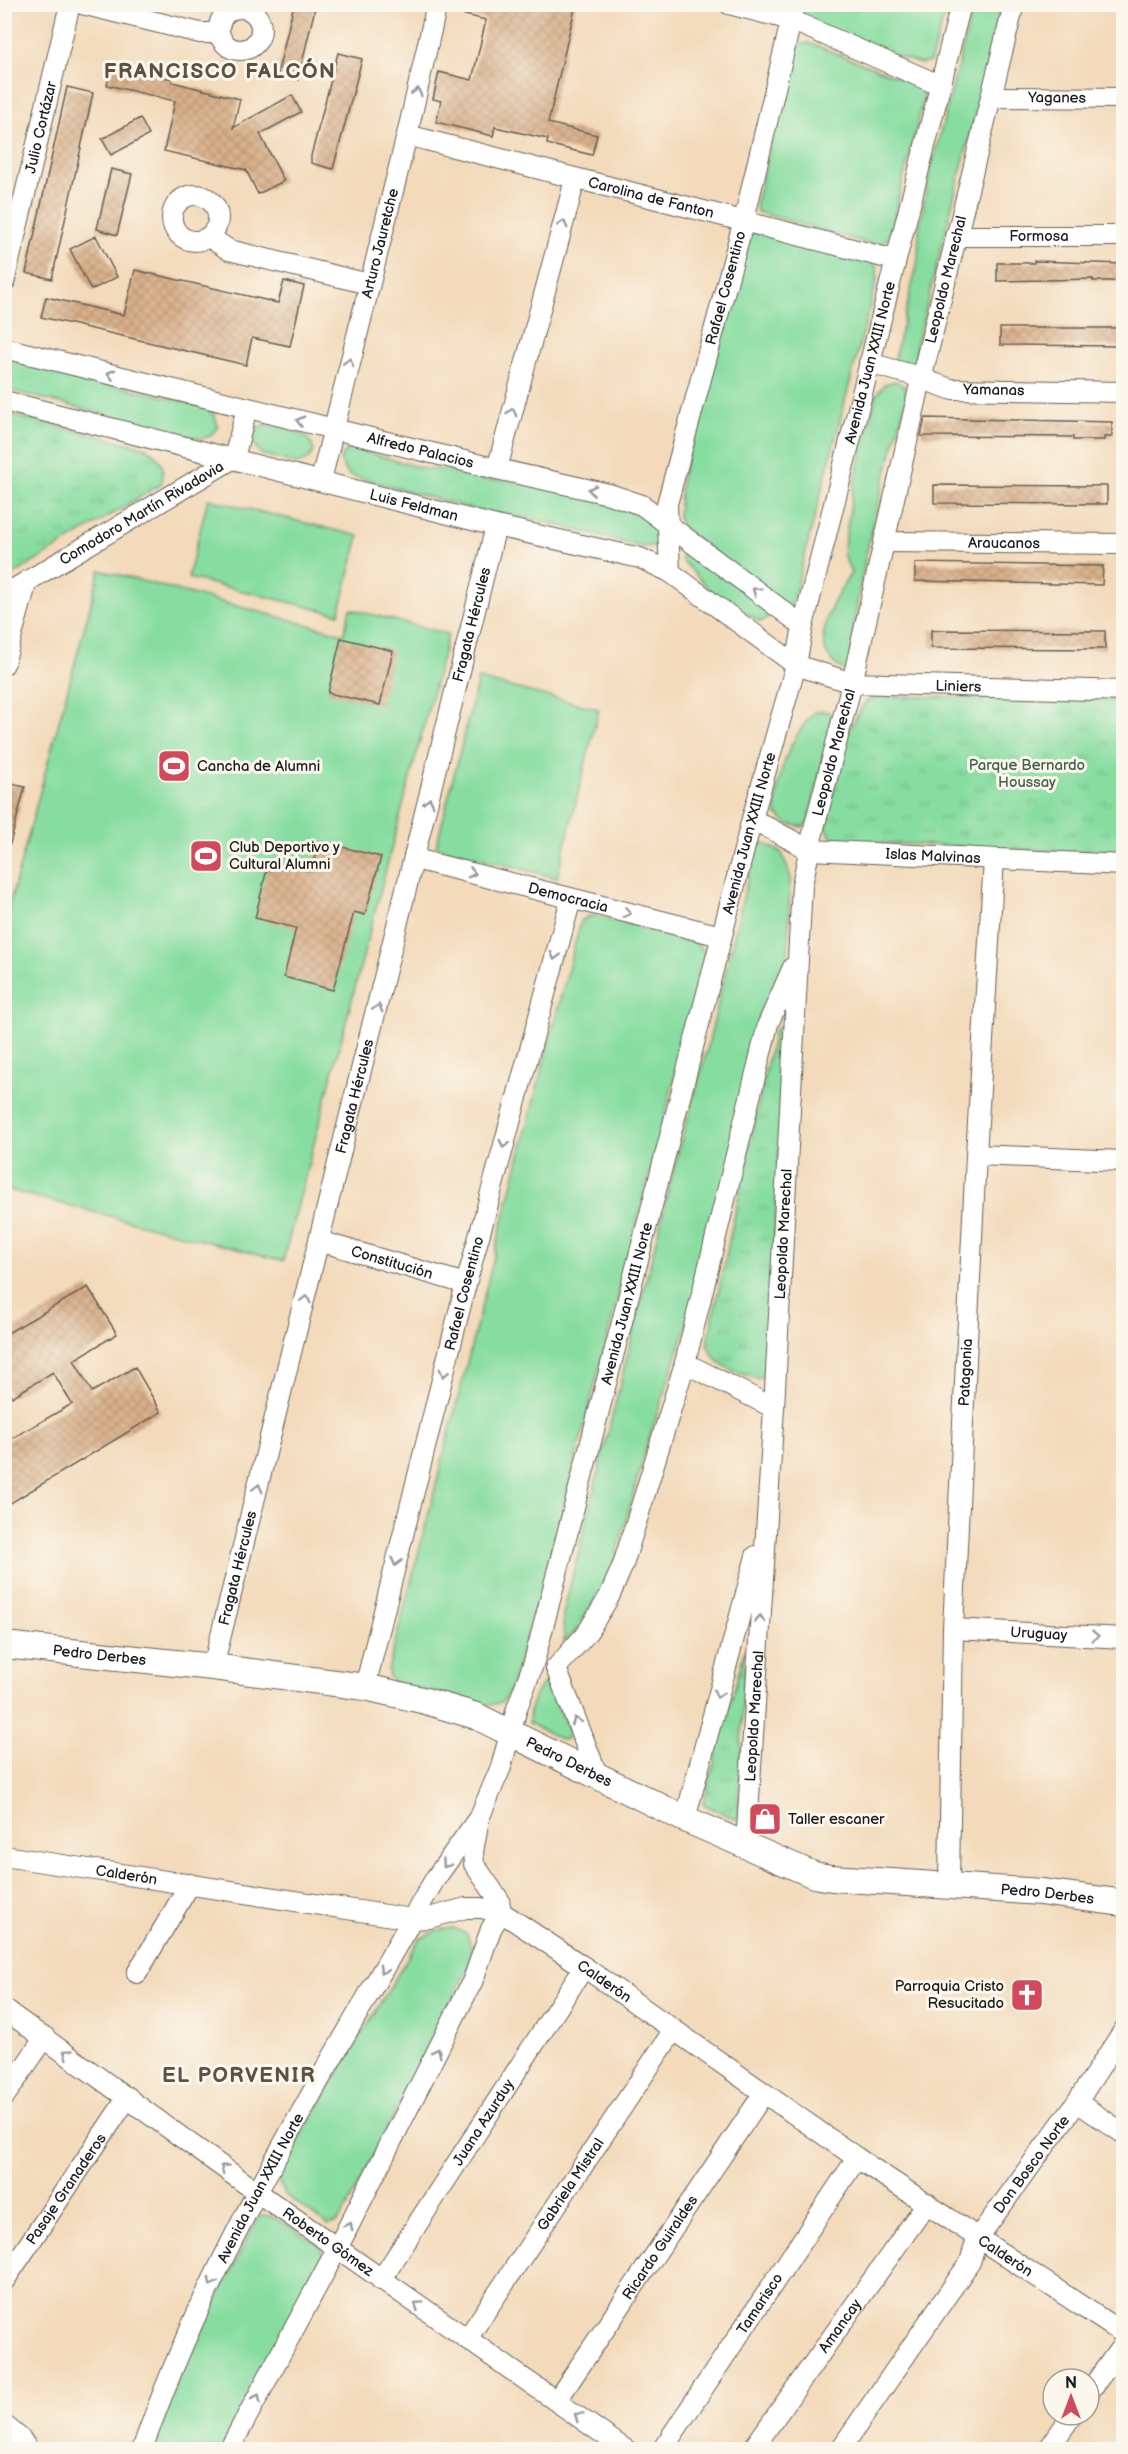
<svg xmlns="http://www.w3.org/2000/svg" width="1128" height="2454" font-family="'Balsamiq Sans',sans-serif">
  <defs>
    <pattern id="park-tufts" width="24" height="20" patternUnits="userSpaceOnUse" patternTransform="scale(1.5)"><rect width="24" height="20" fill="#87dda0"/><path d="M3 7l-1-3M5 7V3M7 7l1-3M15 17l-1-3M17 17v-4M19 17l1-3" fill="none" stroke="#74bd89"/></pattern>
    <pattern id="building-cross-hatch" width="8" height="8" patternUnits="userSpaceOnUse" patternTransform="scale(1.5)"><rect width="8" height="8" fill="#d9b08a"/><path d="M0 0l8 8M0 8l8-8" fill="none" stroke="#ba9776"/></pattern>
  </defs>
  <rect width="100%" height="100%" fill="#fbf7ec"/>
  <filter id="ink" filterUnits="userSpaceOnUse"><feTurbulence type="fractalNoise" baseFrequency=".0167" numOctaves="2"/><feDisplacementMap in="SourceGraphic" scale="12" xChannelSelector="R" yChannelSelector="G"/><feConvolveMatrix kernelMatrix="1 2 1 2 8 2 1 2 1" color-interpolation-filters="sRGB"/></filter>
  <filter id="wash" filterUnits="userSpaceOnUse"><feTurbulence type="fractalNoise" baseFrequency=".008" numOctaves="4" result="noise"/><feDisplacementMap in="SourceGraphic" scale="24" xChannelSelector="R" yChannelSelector="G"/><feGaussianBlur stdDeviation="1.35" result="paint"/><feColorMatrix in="noise" values="0 0 0 0 0 0 0 0 0 0 0 0 0 0 0 0 0 1.4 0 .05"/><feComposite in="paint" operator="in"/></filter>
  <g filter="url(#wash)">
    <rect width="100%" height="100%" fill="#f3daba"/>
    <path fill="#87dda0" stroke="#527c5e" stroke-width="1.5" d="M805,4L948,5L930,62L920,64L811,27L803,20Z
      M974,5H1001L987,67L916,347V370L893,364L918,261L919,230L928,180Z
      M809,43L919,85L924,97L889,236L883,245H874L757,212L756,202L795,47L800,44Z
      M751,232L872,261L877,268V279L790,611L684,529L678,518L681,480Z
      M9,359L206,407L215,416L218,427L210,436L201,439L5,389V361Z
      M896,381L905,387L907,398C882,486 856,575 850,667L846,671C802,650 833,601 851,573L843,553L854,484L876,395L885,384Z
      M267,424C288,429 307,428 314,451L307,460L297,464L261,454L255,446L251,436L256,429Z
      M355,449L425,469L448,470L483,480H508L584,495L656,520L662,538L654,546L641,547L538,520L480,511L349,475L343,467L340,459L346,451Z
      M208,499L359,536L339,614L188,578Z
      M683,552L691,554L763,604L769,612L767,619L760,622L710,590L681,559Z
      M100,570L344,634L350,609L448,634L283,1261L5,1189V921Z
      M478,679L599,709L557,878L436,847Z
      M825,711L832,714V725L808,822L803,827L788,824L776,814C775,776 789,740 814,712Z
      M762,842L782,853L790,875L788,954L693,1307L647,1444L612,1571L577,1629L564,1644L563,1614L680,1144L707,1050L752,860Z
      M589,916H598L691,941C701,946 705,949 705,960L542,1589L509,1692L502,1702L491,1705L394,1683L389,1677L388,1670C454,1421 514,1170 581,921Z
      M544,1683L548,1684L568,1729L567,1739L562,1740L529,1723C528,1711 535,1690 544,1683Z
      M454,1928L467,1934L472,1948L469,1967L343,2215L336,2223L328,2225L284,2194L279,2181L280,2170L419,1939L438,1930Z
      M263,2215L273,2217L320,2245L323,2256L222,2449L151,2450L179,2376L256,2221Z"/>
    <path fill="url(#park-tufts)" stroke="#527c5e" stroke-width="1.5" d="M5,413L144,447C160,456 167,465 161,484L5,580Z
      M879,696L1123,700V854L843,841L830,836L826,825L849,729L865,702Z
      M780,1026L786,1033L766,1373L761,1378C748,1379 724,1368 715,1358C712,1354 709,1349 707,1345L774,1031Z
      M745,1649L738,1820L703,1804Z"/>
    <g id="blocks">
      <path fill="url(#building-cross-hatch)" d="M294,4H316L298,80L277,76Z
        M449,4H576L548,123L597,135L592,155L547,144L548,139L495,127L493,136L436,122L441,101L433,99L439,72L472,80L486,20L448,11Z
        M338,53L362,59L333,169L311,163V156Z
        M112,65L172,79V82L240,99L233,128L292,95L301,112L260,134L284,181L258,194L246,170L164,151L175,101L107,85Z
        M67,87L93,93L52,279L26,273Z
        M140,118L149,135L111,155L102,139Z
        M111,169L132,174L117,235L97,229Z
        M96,236L117,277L91,290L70,249Z
        M1034,261L1124,264V281H1093V279L997,281V263H1034Z
        M135,270L278,303L284,281L304,286L290,346L252,338L246,365L41,317L46,297L124,315Z
        M1000,328H1124V346L1000,345Z
        M925,418L1112,422V437H1104V440H1073V437L921,436Z
        M934,485L1107,486V504L934,503Z
        M915,563L1103,566L1102,585L915,581Z
        M931,630L1105,631V649L931,648Z
        M341,638L393,651L380,705L328,693Z
        M4,782L25,787L10,844L4,843Z
        M319,841L381,857L365,915L354,912L333,990L284,977L296,928L255,918L269,861L311,871Z
        M88,1287L117,1334L74,1360L92,1392L135,1367L161,1412L4,1507V1443L72,1404L53,1372L12,1397L4,1383V1335Z"/>
    </g>
  </g>
  <g filter="url(#ink)">
    <use href="#blocks" fill-opacity="0" stroke="#675e53" stroke-width="1.5"/>
    <g fill="none" stroke-linecap="round" stroke-linejoin="round">
      <defs>
        <g id="minor">
          <path d="M82,4L200,33H219"/>
          <path d="M729,4L791,20L939,85"/>
          <circle cx="240" cy="29" r="21"/>
          <path id="s1" d="M993,97L1124,98"/>
          <path id="s2" d="M407,135C569,178 733,217 895,260"/>
          <circle cx="195" cy="218" r="23"/>
          <path id="s3" d="M955,236H1124"/>
          <path d="M209,237L229,250L369,284"/>
          <path id="s4" d="M4,283L70,4"/>
          <path id="s5" d="M4,348L497,469L609,494L642,505L803,626"/>
          <path id="s6" d="M869,363L909,374L950,389L1124,392"/>
          <path id="s7" d="M4,401L496,526L640,558L670,572L796,665L852,683L1124,691"/>
          <path d="M497,469L575,180"/>
          <path id="s8" d="M321,480L407,135L437,4"/>
          <path id="s9" d="M884,542L1124,544"/>
          <path id="s10" d="M670,572L667,504L744,220L795,4"/>
          <path id="s11" d="M4,595L234,458L247,408"/>
          <path d="M4,664L27,581"/>
          <path id="s12" d="M752,819L810,850L1124,865"/>
          <path id="s13" d="M415,859L721,936"/>
          <path d="M976,1155L1124,1161"/>
          <path id="s14" d="M319,1241L466,1284"/>
          <path d="M685,1363L774,1408"/>
          <path id="s15" d="M953,1629L1124,1638"/>
          <path id="s16" d="M213,1667L496,526"/>
          <path d="M556,1668L587,1633L609,1597L623,1565L685,1363L768,1024L793,967"/>
          <path d="M556,1668L597,1774"/>
          <path id="s17" d="M365,1687L466,1284L571,899"/>
          <path d="M685,1819L756,1556"/>
          <path id="s18" d="M746,1845L774,1408L802,885L814,828L852,683L921,380L1014,4"/>
          <path id="s19" d="M4,1856L412,1919L429,1918L466,1908H481L501,1912L584,1967L857,2158L1124,2334"/>
          <path id="s20" d="M949,1885L953,1629L976,1155L994,859"/>
          <path d="M137,1973L190,1884"/>
          <path id="s21" d="M4,2009L257,2192L626,2450"/>
          <path d="M4,2097L45,2037"/>
          <path d="M1077,2102L1124,2134"/>
          <path id="s22" d="M381,2280L584,1967"/>
          <path id="s23" d="M4,2281L128,2097"/>
          <path id="s24" d="M467,2339L673,2031"/>
          <path d="M1089,2392L1124,2343"/>
          <path id="s25" d="M557,2400L764,2093"/>
          <path d="M4,2425L21,2439L28,2450"/>
          <path id="s26" d="M142,2450C207,2261 314,2091 412,1919L435,1879L480,1816L501,1767L517,1708L534,1662L752,819L796,665L803,626L961,4"/>
          <path d="M229,2450L337,2249L473,1980L491,1929L501,1912L499,1900L474,1864L473,1852L478,1824"/>
          <path id="s27" d="M662,2450L857,2158"/>
          <path id="s28" d="M752,2450L927,2203"/>
          <path id="s29" d="M840,2450L970,2262L977,2239L1077,2102L1124,2030"/>
          <path d="M1048,2450L1072,2415"/>
        </g>
        <g id="major">
          <path id="s30" d="M4,1645L213,1667L365,1687L422,1700L476,1716L685,1819L814,1875L832,1878L1041,1892L1124,1903"/>
        </g>
      </defs>
      <use href="#minor" stroke="#675e53" stroke-width="22"/>
      <use href="#major" stroke="#675e53" stroke-width="28"/>
      <use href="#minor" stroke="#fff" stroke-width="20"/>
      <use href="#major" stroke="#fff" stroke-width="26"/>
    </g>
    <defs><path id="oneway-chevron" d="M-2-3.5L2.5 0L-2 3.5" fill="none" stroke-width="1.6" stroke-linecap="round" stroke-linejoin="round" transform="scale(1.5)"/></defs>
    <g stroke="#999">
      <use href="#oneway-chevron" transform="translate(417 92) rotate(-77)"/>
      <use href="#oneway-chevron" transform="translate(563 224) rotate(-75)"/>
      <use href="#oneway-chevron" transform="translate(349 362) rotate(-76)"/>
      <use href="#oneway-chevron" transform="translate(111 374) rotate(-166)"/>
      <use href="#oneway-chevron" transform="translate(512 412) rotate(-75)"/>
      <use href="#oneway-chevron" transform="translate(300 421) rotate(-166)"/>
      <use href="#oneway-chevron" transform="translate(592 490) rotate(-167)"/>
      <use href="#oneway-chevron" transform="translate(756 591) rotate(-143)"/>
      <use href="#oneway-chevron" transform="translate(429 802) rotate(-76)"/>
      <use href="#oneway-chevron" transform="translate(472 873) rotate(14)"/>
      <use href="#oneway-chevron" transform="translate(627 913) rotate(14)"/>
      <use href="#oneway-chevron" transform="translate(555 956) rotate(105)"/>
      <use href="#oneway-chevron" transform="translate(378 1008) rotate(-76)"/>
      <use href="#oneway-chevron" transform="translate(504 1144) rotate(105)"/>
      <use href="#oneway-chevron" transform="translate(306 1299) rotate(-76)"/>
      <use href="#oneway-chevron" transform="translate(444 1373) rotate(104)"/>
      <use href="#oneway-chevron" transform="translate(258 1488) rotate(-76)"/>
      <use href="#oneway-chevron" transform="translate(396 1562) rotate(104)"/>
      <use href="#oneway-chevron" transform="translate(760 1619) rotate(-86)"/>
      <use href="#oneway-chevron" transform="translate(1095 1636) rotate(3)"/>
      <use href="#oneway-chevron" transform="translate(718 1694) rotate(105)"/>
      <use href="#oneway-chevron" transform="translate(576 1721) rotate(-111)"/>
      <use href="#oneway-chevron" transform="translate(446 1864) rotate(125)"/>
      <use href="#oneway-chevron" transform="translate(383 1970) rotate(120)"/>
      <use href="#oneway-chevron" transform="translate(437 2052) rotate(-63)"/>
      <use href="#oneway-chevron" transform="translate(67 2053) rotate(-145)"/>
      <use href="#oneway-chevron" transform="translate(224 2168) rotate(-143)"/>
      <use href="#oneway-chevron" transform="translate(349 2226) rotate(-63)"/>
      <use href="#oneway-chevron" transform="translate(212 2282) rotate(117)"/>
      <use href="#oneway-chevron" transform="translate(418 2305) rotate(-146)"/>
      <use href="#oneway-chevron" transform="translate(257 2398) rotate(-62)"/>
      <use href="#oneway-chevron" transform="translate(578 2416) rotate(-145)"/>
    </g>
  </g>
  <defs>
    <symbol id="stadium-square" viewBox="-11 -11 22 22"><rect x="-9" y="-9" width="18" height="18" rx="4" fill="#d1495b" stroke="#fbf7ec"/><path d="M0-5a6.5 5 0 1 0 0 10a6.5 5 0 1 0 0-10ZM-3.5-1.8h7v3.6h-7Z" fill="#fff"/></symbol>
    <symbol id="shop-square" viewBox="-11 -11 22 22"><rect x="-9" y="-9" width="18" height="18" rx="4" fill="#d1495b" stroke="#fbf7ec"/><path d="M-5-2.5h2.3a2.7 3.5 0 0 1 5.4 0H5L5.5 6h-11ZM-1.5-2.5h3a1.5 2.3 0 0 0-3 0Z" fill="#fff"/></symbol>
    <symbol id="church-square" viewBox="-11 -11 22 22"><rect x="-9" y="-9" width="18" height="18" rx="4" fill="#d1495b" stroke="#fbf7ec"/><path d="M-1.2-6h2.4v3.5h3.3v2.4h-3.3V6h-2.4V-.1h-3.3v-2.4h3.3Z" fill="#fff"/></symbol>
  </defs>
  <g fill-rule="evenodd">
    <use href="#stadium-square" x="155" y="747" width="38" height="38"/>
    <use href="#stadium-square" x="187" y="837" width="38" height="38"/>
    <use href="#shop-square" x="746" y="1800" width="38" height="38"/>
    <use href="#church-square" x="1008" y="1976" width="38" height="38"/>
  </g>
  <g text-anchor="middle" stroke-width="6" stroke-linejoin="round" paint-order="stroke">
    <g font-size="15" fill="#1c1c1c" stroke="#fbf7ec">
      <text dy="5" stroke="none"><textPath href="#s1" startOffset="64">Yaganes</textPath></text>
      <text dy="5" stroke="none"><textPath href="#s4" startOffset="160">Julio Cortázar</textPath></text>
      <text dy="5" stroke="none"><textPath href="#s2" startOffset="252">Carolina de Fanton</textPath></text>
      <text dy="5" stroke="none"><textPath href="#s3" startOffset="84">Formosa</textPath></text>
      <text dy="5" stroke="none"><textPath href="#s8" startOffset="244">Arturo Jauretche</textPath></text>
      <text dy="5" stroke="none"><textPath href="#s18" startOffset="1584">Leopoldo Marechal</textPath></text>
      <text dy="5" stroke="none"><textPath href="#s10" startOffset="292">Rafael Cosentino</textPath></text>
      <text dy="5" stroke="none"><textPath href="#s26" startOffset="2226">Avenida Juan XXIII Norte</textPath></text>
      <text dy="5" stroke="none"><textPath href="#s6" startOffset="129">Yamanas</textPath></text>
      <text dy="5" stroke="none"><textPath href="#s5" startOffset="429">Alfredo Palacios</textPath></text>
      <text dy="5" stroke="none"><textPath href="#s7" startOffset="423">Luis Feldman</textPath></text>
      <text dy="5" stroke="none"><textPath href="#s11" startOffset="160">Comodoro Martín Rivadavia</textPath></text>
      <text dy="5" stroke="none"><textPath href="#s9" startOffset="120">Araucanos</textPath></text>
      <text dy="5" stroke="none"><textPath href="#s16" startOffset="1074">Fragata Hércules</textPath></text>
      <text dy="5" stroke="none"><textPath href="#s7" startOffset="1010">Liniers</textPath></text>
      <text dy="5" stroke="none"><textPath href="#s18" startOffset="1098">Leopoldo Marechal</textPath></text>
      <text dy="5" stroke="none"><textPath href="#s26" startOffset="1740">Avenida Juan XXIII Norte</textPath></text>
      <text dy="5" stroke="none"><textPath href="#s12" startOffset="189">Islas Malvinas</textPath></text>
      <text dy="5" stroke="none"><textPath href="#s13" startOffset="158">Democracia</textPath></text>
      <text dy="5" stroke="none"><textPath href="#s16" startOffset="588">Fragata Hércules</textPath></text>
      <text dy="5" stroke="none"><textPath href="#s18" startOffset="612">Leopoldo Marechal</textPath></text>
      <text dy="5" stroke="none"><textPath href="#s14" startOffset="76">Constitución</textPath></text>
      <text dy="5" stroke="none"><textPath href="#s17" startOffset="406">Rafael Cosentino</textPath></text>
      <text dy="5" stroke="none"><textPath href="#s26" startOffset="1254">Avenida Juan XXIII Norte</textPath></text>
      <text dy="5" stroke="none"><textPath href="#s20" startOffset="513">Patagonia</textPath></text>
      <text dy="5" stroke="none"><textPath href="#s16" startOffset="102">Fragata Hércules</textPath></text>
      <text dy="5" stroke="none"><textPath href="#s15" startOffset="86">Uruguay</textPath></text>
      <text dy="5" stroke="none"><textPath href="#s30" startOffset="96">Pedro Derbes</textPath></text>
      <text dy="5" stroke="none"><textPath href="#s18" startOffset="129">Leopoldo Marechal</textPath></text>
      <text dy="5" stroke="none"><textPath href="#s30" startOffset="582">Pedro Derbes</textPath></text>
      <text dy="5" stroke="none"><textPath href="#s19" startOffset="124">Calderón</textPath></text>
      <text dy="5" stroke="none"><textPath href="#s30" startOffset="1086">Pedro Derbes</textPath></text>
      <text dy="5" stroke="none"><textPath href="#s19" startOffset="628">Calderón</textPath></text>
      <text dy="5" stroke="none"><textPath href="#s22" startOffset="188">Juana Azurduy</textPath></text>
      <text dy="5" stroke="none"><textPath href="#s29" startOffset="345">Don Bosco Norte</textPath></text>
      <text dy="5" stroke="none"><textPath href="#s24" startOffset="186">Gabriela Mistral</textPath></text>
      <text dy="5" stroke="none"><textPath href="#s26" startOffset="288">Avenida Juan XXIII Norte</textPath></text>
      <text dy="5" stroke="none"><textPath href="#s23" startOffset="111">Pasaje Granaderos</textPath></text>
      <text dy="5" stroke="none"><textPath href="#s21" startOffset="399">Roberto Gómez</textPath></text>
      <text dy="5" stroke="none"><textPath href="#s25" startOffset="184">Ricardo Guiraldes</textPath></text>
      <text dy="5" stroke="none"><textPath href="#s19" startOffset="1114">Calderón</textPath></text>
      <text dy="5" stroke="none"><textPath href="#s27" startOffset="176">Tamarisco</textPath></text>
      <text dy="5" stroke="none"><textPath href="#s28" startOffset="152">Amancay</textPath></text>
    </g>
    <g font-size="15" fill="#41604a" stroke="#fbf7ec">
      <text x="1027" y="770">Parque Bernardo<tspan x="1027" dy="17">Houssay</tspan></text>
    </g>
    <g font-size="15" fill="#1c1c1c" stroke="#fbf7ec" text-anchor="start">
      <text x="197" y="771">Cancha de Alumni</text>
      <text x="229" y="852">Club Deportivo y<tspan x="229" dy="17">Cultural Alumni</tspan></text>
      <text x="788" y="1824">Taller escaner</text>
      <text x="1004" y="1991" text-anchor="end">Parroquia Cristo<tspan x="1004" dy="17">Resucitado</tspan></text>
    </g>
    <g font-size="21" font-weight="bold" letter-spacing="1.5" fill="#5e5042" stroke="#fbf7ec">
      <text x="220" y="78">FRANCISCO FALCÓN</text>
      <text x="239" y="2082">EL PORVENIR</text>
    </g>
  </g>
  <rect width="1128" height="2454" fill="none" stroke="#fbf7ec" stroke-width="24"/>
  <g transform="translate(1071 2397)"><circle r="28" fill="#fbf7ec" stroke="#a29f99" stroke-width="1.5"/>
  <path d="M0-4.5L10 22L0 15L-10 22Z" fill="#d1495b"/>
  <text y="-9" font-size="16" font-weight="bold" text-anchor="middle" fill="#1c1c1c">N</text>
  </g>
</svg>
